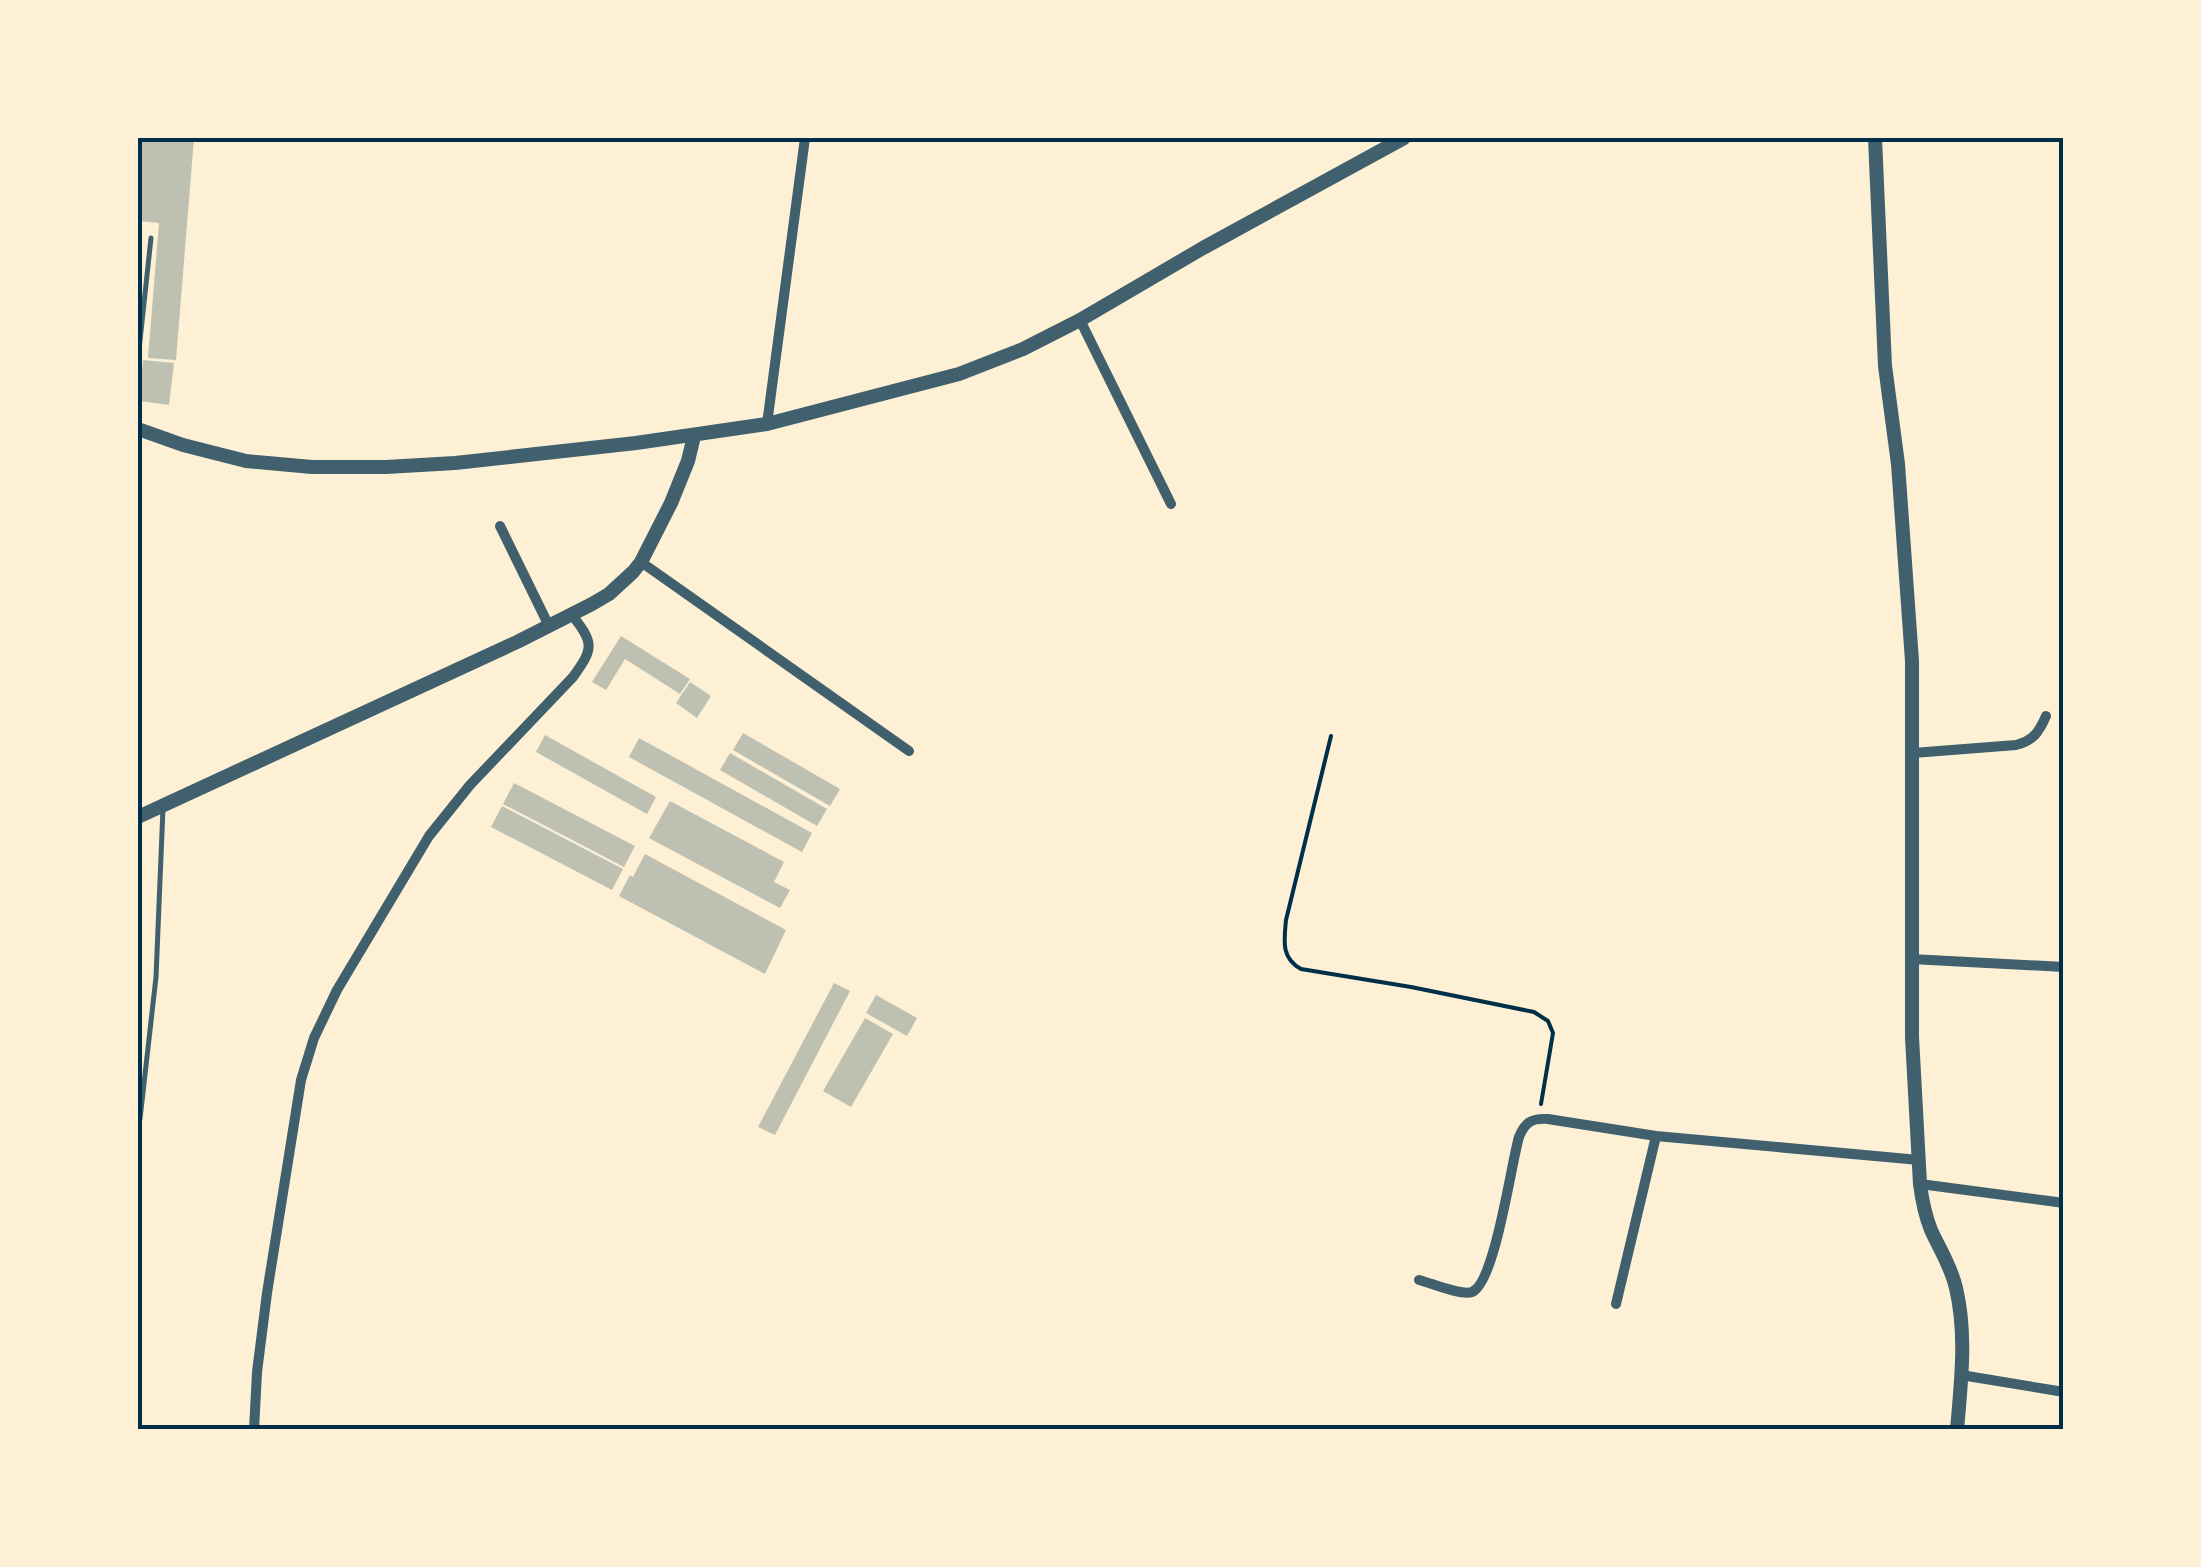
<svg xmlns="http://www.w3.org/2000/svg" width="2201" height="1567" font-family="'Open Sans',sans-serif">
  <rect width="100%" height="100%" fill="#fdf0d5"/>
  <path fill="#bec0b2" d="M138,138H194L176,360L148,358L159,223L138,221Z
    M143,360L174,363L169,405L139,401Z
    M621,636L690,679L680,694L625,659L606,690L592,682Z
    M690,682L711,696L697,718L676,703Z
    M743,733L840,789L830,806L733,750Z
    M545,735L656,797L647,814L536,752Z
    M639,738L812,833L802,852L629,757Z
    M730,753L827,809L817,826L720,770Z
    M514,783L635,846L624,867L503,804Z
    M670,801L784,862L774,882L790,890L780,908L649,838Z
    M502,806L623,869L612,890L491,827Z
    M645,854L786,930L765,974L619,896L630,875L633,877Z
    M834,983L850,991L775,1135L758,1127Z
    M876,995L917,1018L907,1036L866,1013Z
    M865,1018L893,1034L851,1107L823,1091Z"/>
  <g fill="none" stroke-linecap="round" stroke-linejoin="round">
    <path stroke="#003049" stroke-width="4" d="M1331,736L1286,920C1284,941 1281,958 1301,969L1411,987L1534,1012L1548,1021L1553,1033L1541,1104"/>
    <path stroke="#3f606c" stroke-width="5" d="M138,359L151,238
      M140,1119L156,977L163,808"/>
    <path stroke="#3f606c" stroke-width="10" d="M1080,320L1171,504
      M767,424L805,138
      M500,526L549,626
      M641,562L909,751
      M1913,753L2016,745C2033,741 2039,732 2046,716
      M1911,959L2064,967
      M1920,1184L2064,1203
      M1419,1280C1431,1283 1461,1296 1472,1292C1495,1283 1511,1164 1519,1137C1525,1122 1532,1118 1548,1119L1656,1136L1919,1160
      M1616,1304L1656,1136
      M1961,1375L2064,1392
      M254,1430L257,1372L267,1293L301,1080L314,1038L337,990L429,836L470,785L573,677C594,648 594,643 572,615"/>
    <path stroke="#3f606c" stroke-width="14" d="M1875,138L1885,366L1898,464L1912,661V1037L1920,1184C1922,1200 1925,1215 1931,1230C1940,1250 1951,1266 1956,1288C1967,1335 1961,1382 1957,1430
      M138,429L183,445L246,461L312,467H386L455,463L636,443L767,424L959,374L1023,349L1080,320L1203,248L1404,138
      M138,817L517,642L592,604L609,594L633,572L641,562L671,503L688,461L694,436"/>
  </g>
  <rect width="2201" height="1567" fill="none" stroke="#fdf0d5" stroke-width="280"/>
  <rect x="140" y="140" width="1921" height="1287" fill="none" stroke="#003049" stroke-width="4"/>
</svg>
